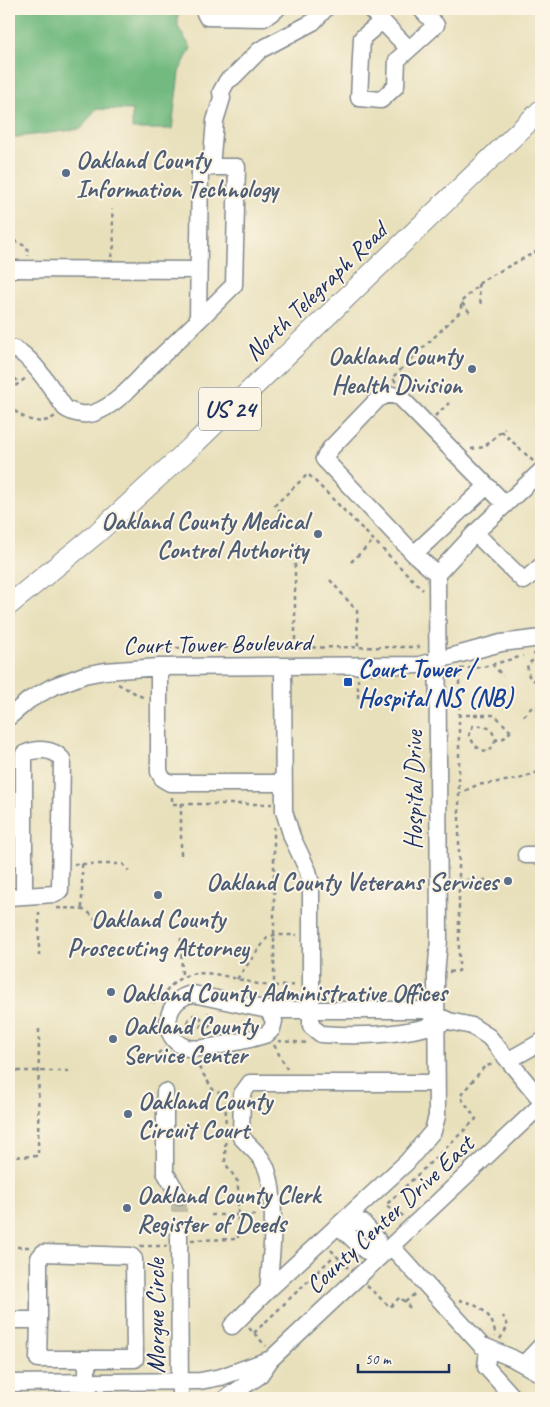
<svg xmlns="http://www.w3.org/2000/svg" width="550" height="1407" font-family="Caveat,sans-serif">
  <rect width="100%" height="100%" fill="#fcf5e5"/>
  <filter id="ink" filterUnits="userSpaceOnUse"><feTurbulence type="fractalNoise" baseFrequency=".02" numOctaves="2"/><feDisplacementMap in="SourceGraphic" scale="10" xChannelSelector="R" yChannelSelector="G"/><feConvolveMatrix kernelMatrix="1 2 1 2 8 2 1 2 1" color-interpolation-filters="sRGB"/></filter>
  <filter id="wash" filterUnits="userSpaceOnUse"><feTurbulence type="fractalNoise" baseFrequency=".0096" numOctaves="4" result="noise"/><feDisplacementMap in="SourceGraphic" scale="20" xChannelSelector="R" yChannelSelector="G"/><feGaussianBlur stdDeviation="1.12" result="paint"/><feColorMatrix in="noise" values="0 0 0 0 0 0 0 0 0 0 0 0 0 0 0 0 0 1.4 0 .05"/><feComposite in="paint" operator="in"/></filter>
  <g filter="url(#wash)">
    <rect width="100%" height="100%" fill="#e8e0bb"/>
    <path fill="#72ba80" stroke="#46746f" d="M9,9H178V27L191,48L179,72L172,129H132V110L96,109L81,129L9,138Z"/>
  </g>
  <g filter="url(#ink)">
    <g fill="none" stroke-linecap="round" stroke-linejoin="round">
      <path stroke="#bfbda8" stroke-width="16" stroke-dasharray="16 8" stroke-linecap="butt" d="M179,1196V1234"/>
      <defs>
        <path id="minor" d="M203,9L207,17L264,18L277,9
          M370,9L382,21L362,38L359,98L381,100L396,86L397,60L436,25L421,9
          M382,21L409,49
          M211,167L215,121L222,98L221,92L227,81L233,77L260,50L313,22L325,9
          M9,269L198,270
          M9,348C28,348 54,393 65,408C72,413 84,416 94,413C119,404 137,380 155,362C182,337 208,311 234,285L237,167H200L198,321
          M475,533L524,581L541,566
          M414,554L487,486
          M437,574L414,554L324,459L330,449L378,399L388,394L400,397L505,504
          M283,666L284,811L292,837L308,871L311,884V1026L321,1034C362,1037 405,1035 445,1022
          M159,667V772L163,779L170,783H283
          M9,717L29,700L52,687L84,675L105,671L159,667L420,665L501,643L541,638
          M526,855H541
          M9,897L55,894L60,890L62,759C53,748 36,748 24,754V896
          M268,1010L274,1021L272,1029L267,1034C253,1039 201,1051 188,1048C158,1040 164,998 193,994L268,1010H425L449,1021L472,1026L489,1037L541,1100
          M509,1060L541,1042
          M436,1083H250L242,1094L241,1137C248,1145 257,1152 262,1160C280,1185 271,1260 268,1290L407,1162L433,1131L437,1116L436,975L439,940L437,574L475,533L541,471
          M165,1092V1172L179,1196
          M348,1222L344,1231L366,1251L374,1249
          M348,1222H362L377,1239L374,1249
          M179,1234L180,1398
          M391,1246L481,1345L512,1358L541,1374
          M9,1320H39V1258L43,1253L131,1256L134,1259L135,1359H87V1398
          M39,1320L38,1359H87
          M232,1326L268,1290
          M488,1350L486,1367L514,1398
          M524,1364L541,1346
          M9,1383L200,1381L221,1377L271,1359
          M226,1398L259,1376L271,1359L541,1105"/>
        <path id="major" d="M9,605L96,534L190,448L541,110"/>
      </defs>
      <use href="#minor" stroke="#82888c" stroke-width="19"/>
      <use href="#major" stroke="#82888c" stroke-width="22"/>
      <path stroke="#82888c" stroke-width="2.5" stroke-dasharray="4 4" stroke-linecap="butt" d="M11,205L16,200
        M9,234L17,243L27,246L28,256
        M111,257L114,246L112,209
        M478,284L481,305
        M462,303L471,314
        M9,372L19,383
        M396,382L392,378L461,311V302L483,280L541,249
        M537,386L539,388L541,385
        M9,391L27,377
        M9,405C20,418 40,428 55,416
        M435,416L449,403
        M501,431L533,461
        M471,449L484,447L505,428
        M281,512L275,505L308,474L423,590
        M351,562L374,540
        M330,580L357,611L358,649
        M295,648V546L298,543
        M153,653L164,648L424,647
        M533,654L541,655
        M541,660L532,661L527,665L529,676L541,686
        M492,664L503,676
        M460,669L483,667L523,656
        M118,684L146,699
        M358,698V679
        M458,715H495L513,734
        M524,716L531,708L541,707
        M496,740L491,749L487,752L475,746L469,735L473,726H483L491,729L496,740L504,738L511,731
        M458,794L477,785L519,779L541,771
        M172,797V804H272
        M181,855V804
        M74,864H123L129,871
        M82,864V909
        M458,880H490
        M57,908C77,909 86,905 98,923
        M181,938L182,976
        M39,956V908
        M449,972L459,971V670
        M237,979L267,938L274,935H297
        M274,986L297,985
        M166,992C192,954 239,985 274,986V827
        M128,996L159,1003
        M188 1022a7 7 0 1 1 14 0a7 7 0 1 1-14 0Z
        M204,1034L211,1023L208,1012
        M278,1041L310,1043
        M274,1045L287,1069
        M152,1059L164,1048
        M9,1071H72
        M9,1157L38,1156L39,1029
        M211,1215H258
        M403,1216L399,1213L395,1214L386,1205L476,1119L460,1096L485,1066L495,1064
        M383,1225L395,1214
        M191,1240L238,1239V1182L225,1163L226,1095L214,1091L196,1063
        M140,1246H167
        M9,1247H32
        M331,1250L344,1264
        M348,1268L345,1265L354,1256
        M367,1286L390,1307L400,1297L412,1310
        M459,1300C479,1304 495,1315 495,1337
        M405,1302L417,1292
        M249,1328L266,1346
        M254,1333L335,1255
        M500,1339L508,1326L503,1316"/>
      <use href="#minor" stroke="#fff" stroke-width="16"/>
      <use href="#major" stroke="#fff" stroke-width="20"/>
    </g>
  </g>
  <g fill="#5c6f8a" stroke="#fcf5e5" stroke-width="2">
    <circle cx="66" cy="173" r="5"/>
    <circle cx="472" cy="369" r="5"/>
    <circle cx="318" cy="534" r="5"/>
    <circle cx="508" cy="881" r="5"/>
    <circle cx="158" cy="895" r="5"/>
    <circle cx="111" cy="992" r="5"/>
    <circle cx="113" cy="1039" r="5"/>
    <circle cx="128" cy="1114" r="5"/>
    <circle cx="127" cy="1208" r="5"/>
  </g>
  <rect fill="#1a4fb4" stroke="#fcf5e5" stroke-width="2" x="343" y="677" width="10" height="10" rx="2.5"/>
  <g text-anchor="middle" stroke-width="4" stroke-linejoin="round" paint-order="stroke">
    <rect fill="#fcf5e5" stroke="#5e6a86" stroke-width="1" x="199" y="387.5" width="62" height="43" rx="4"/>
    <g font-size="24" font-weight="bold" fill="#1b2f5e">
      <text x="230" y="417">US 24</text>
    </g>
    <g font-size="25" font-weight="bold" fill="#4e5e75" stroke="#fcf5e5" text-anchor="start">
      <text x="76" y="168">Oakland County<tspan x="76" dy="29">Information Technology</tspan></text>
      <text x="462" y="364" text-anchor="end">Oakland County<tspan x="462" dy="29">Health Division</tspan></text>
      <text x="308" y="529" text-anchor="end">Oakland County Medical<tspan x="308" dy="29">Control Authority</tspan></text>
      <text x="498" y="890" text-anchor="end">Oakland County Veterans Services</text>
      <text x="158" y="927" text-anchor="middle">Oakland County<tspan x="158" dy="29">Prosecuting Attorney</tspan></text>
      <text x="121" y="1001">Oakland County Administrative Offices</text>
      <text x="123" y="1034">Oakland County<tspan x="123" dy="29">Service Center</tspan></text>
      <text x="138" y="1109">Oakland County<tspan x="138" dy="29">Circuit Court</tspan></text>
      <text x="137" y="1203">Oakland County Clerk<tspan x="137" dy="29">Register of Deeds</tspan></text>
    </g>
    <g font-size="25" fill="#1b2f5e" stroke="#fcf5e5">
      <text transform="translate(315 291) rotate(-44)" y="9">North Telegraph Road</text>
      <text transform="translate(217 643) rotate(-1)" y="9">Court Tower Boulevard</text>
      <text transform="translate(413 790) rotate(-90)" y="9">Hospital Drive</text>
      <text transform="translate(389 1214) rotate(-43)" y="9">County Center Drive East</text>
      <text transform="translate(155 1316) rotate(-90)" y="9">Morgue Circle</text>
    </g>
    <g font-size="25" font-weight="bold" fill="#164399" stroke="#fcf5e5" text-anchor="start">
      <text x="358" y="677">Court Tower /<tspan x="358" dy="29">Hospital NS (NB)</tspan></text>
    </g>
  </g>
  <rect width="550" height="1407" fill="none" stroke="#fcf5e5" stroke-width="30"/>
  <path d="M358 1364v8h91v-8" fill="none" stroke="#1b2f5e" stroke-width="2.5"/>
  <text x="365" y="1364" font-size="15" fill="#1b2f5e" stroke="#fcf5e5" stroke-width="4" paint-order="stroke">50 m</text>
</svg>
